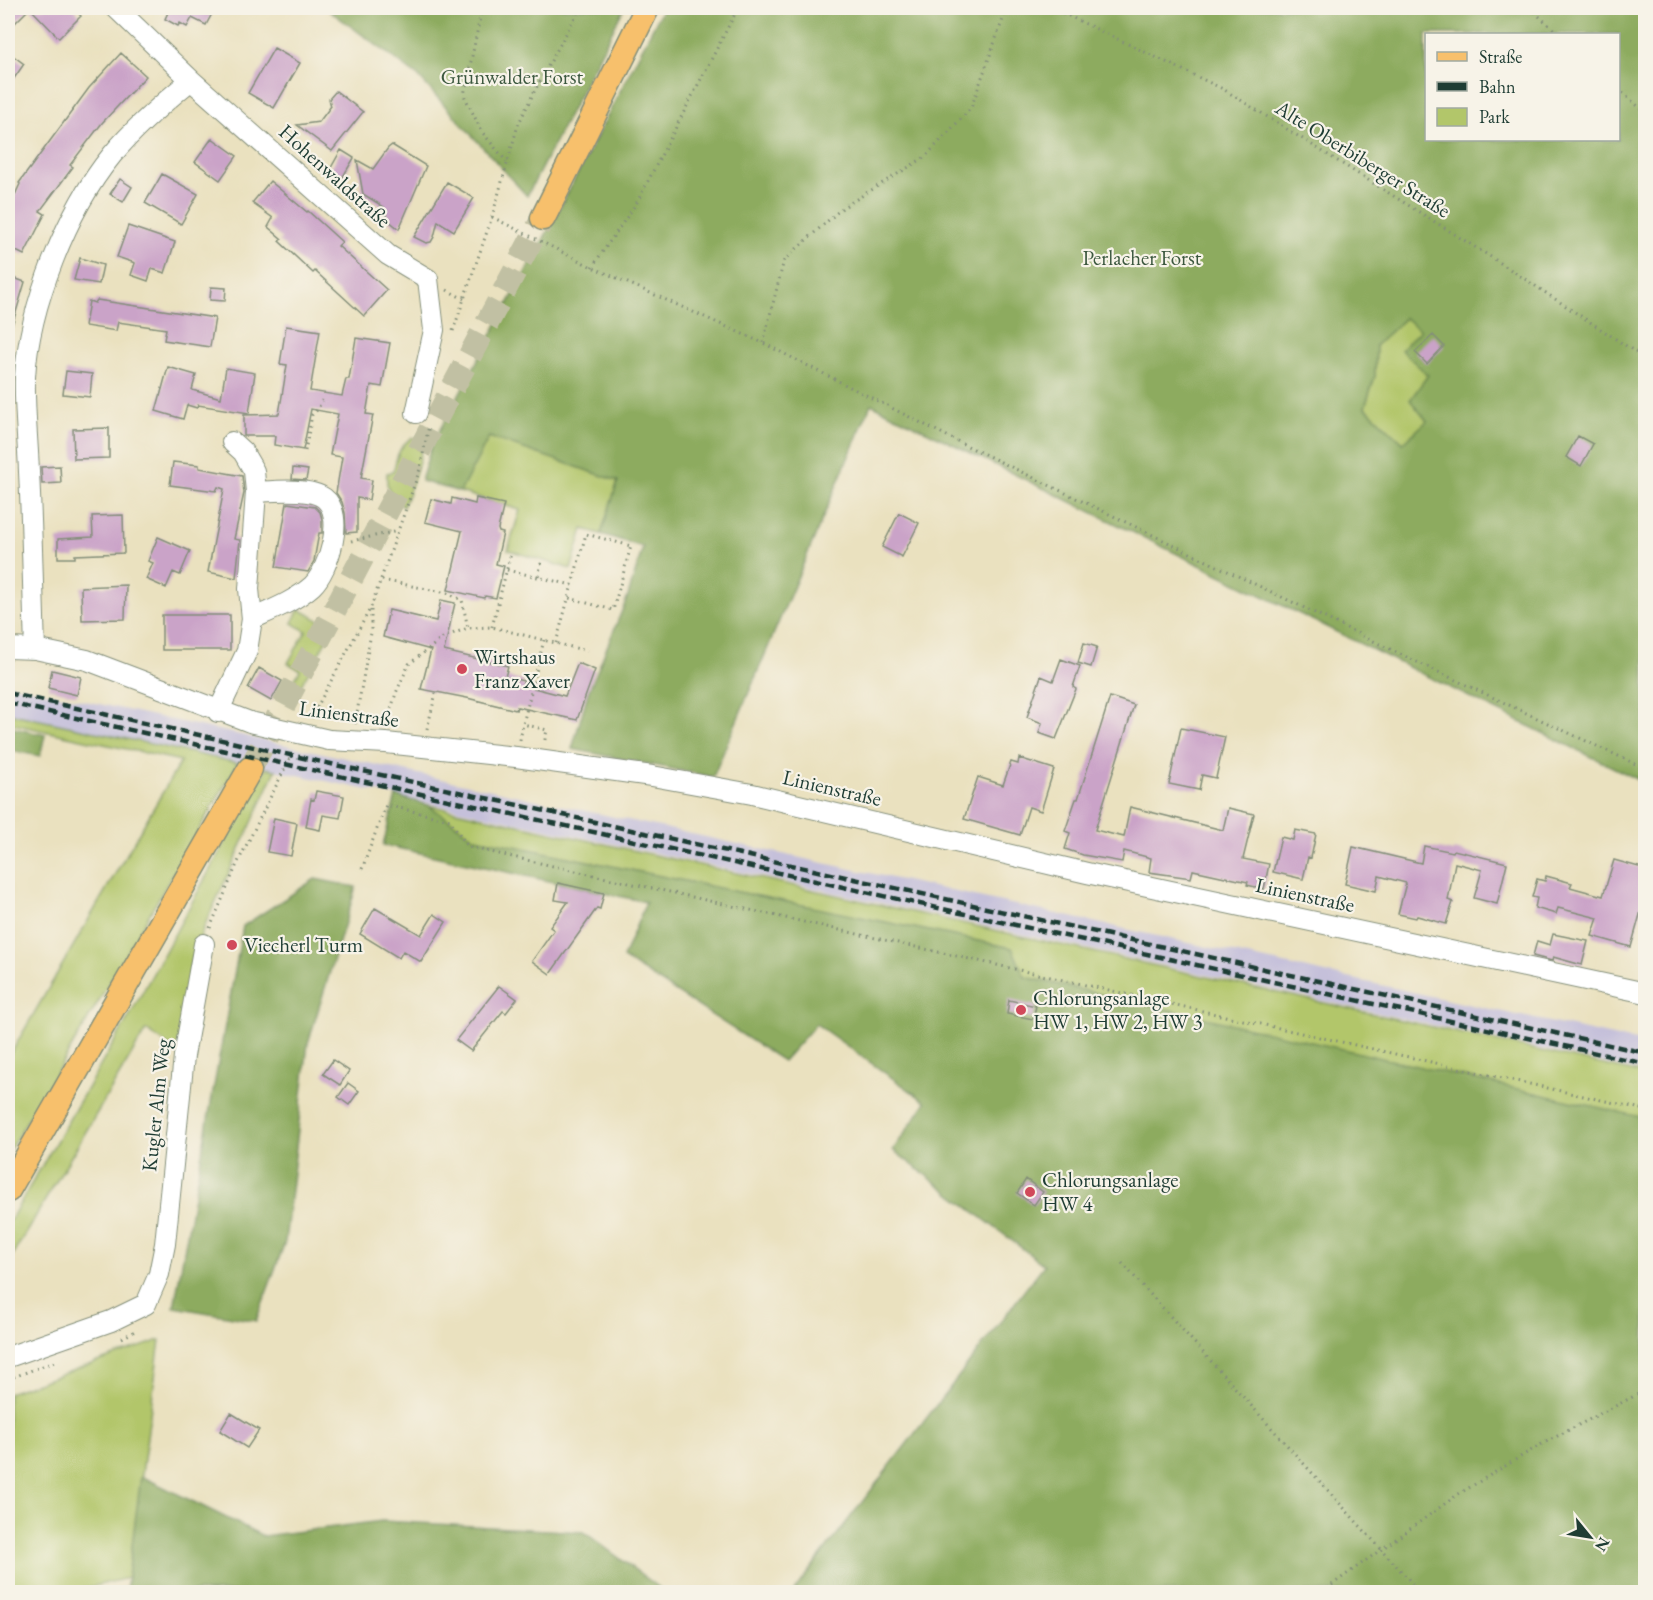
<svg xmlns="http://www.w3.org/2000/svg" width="1653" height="1600" font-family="'EB Garamond',serif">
  <rect width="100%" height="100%" fill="#f7f3e8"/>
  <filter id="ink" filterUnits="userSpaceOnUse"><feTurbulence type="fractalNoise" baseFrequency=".0167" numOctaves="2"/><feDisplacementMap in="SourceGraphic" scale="12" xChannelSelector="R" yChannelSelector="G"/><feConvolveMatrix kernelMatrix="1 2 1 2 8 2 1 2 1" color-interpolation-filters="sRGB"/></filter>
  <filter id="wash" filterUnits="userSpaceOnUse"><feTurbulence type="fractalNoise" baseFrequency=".008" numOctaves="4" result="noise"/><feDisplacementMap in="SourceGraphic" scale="24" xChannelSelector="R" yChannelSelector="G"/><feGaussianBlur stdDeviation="1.35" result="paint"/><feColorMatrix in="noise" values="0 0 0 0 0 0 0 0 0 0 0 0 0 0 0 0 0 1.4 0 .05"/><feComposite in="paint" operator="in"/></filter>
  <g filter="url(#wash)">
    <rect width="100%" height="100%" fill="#eae1bf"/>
    <path fill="#c5c0da" d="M8,684L1645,1043V1072L396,796L8,713Z"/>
    <path fill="#b2c66a" stroke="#68824f" stroke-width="1.5" d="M1405,318L1421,330L1428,375V421L1403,443L1365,407L1375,376L1376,345Z
      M489,437L618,481L601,534L583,529L571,569L508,550L520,510L460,492Z
      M412,438H420C426,453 409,492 403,507C392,495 385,491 387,473L393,472C397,458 398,446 412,438Z
      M299,609L333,628L300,687L293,683L300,670L288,663L306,631L292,623Z
      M8,713L238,763L60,1067L8,1152V1058L181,761L8,723Z
      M266,768L276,770L204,927L191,963L180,1053L146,1030L8,1263V1224L130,1015Z
      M428,805L1645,1074V1119L1025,977L1011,948L475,838Z
      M160,1340L128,1578L69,1592H8V1393Z"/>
    <path fill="#8dab5e" stroke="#567449" stroke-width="1.5" fill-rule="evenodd" d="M326,8H624L527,196L418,76Z
      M663,8H1645V783L871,404L713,777L572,749L588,693L628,596L643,547L601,534L618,481L489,437L460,492L421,481L432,444L551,225ZM1426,34H1618V140H1426ZM1405,318L1420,330L1401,350L1428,375L1410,400L1427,421L1403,443L1365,407L1375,376L1376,345Z
      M8,727L45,735L40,756L8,750Z
      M396,796L428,805L475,838L1012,948L1025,977L1645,1118V1592H793L1044,1265L893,1150L926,1102L816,1024L783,1061L623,958L646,902L383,845Z
      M315,879L356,887L308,1043L285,1242L256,1321L174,1307L243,926Z
      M141,1476L263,1536L382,1521L584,1532L665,1592H126Z"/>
    <g id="blocks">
      <path fill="#caa3c8" d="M8,8H73L81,16L59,38L30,8L8,30Z
        M170,8H215L206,25L192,18L187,27L180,23L178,26L165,19Z
        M274,48L300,63L274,108L248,93Z
        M8,52L24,64L8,87Z
        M121,53L146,76L102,123L70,165L73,167L40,211L45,214L24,255L8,247V210L20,184L19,183L89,88Z
        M336,91L363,112L332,151L297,125L319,122L331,106L329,99Z
        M212,138L237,156L220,180L195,162Z
        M392,145L426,166L399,229L388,220L384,207L363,194L357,160L373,169L388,148Z
        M341,150L354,158L341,180L328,173Z
        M162,174L198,194L181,224L145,203Z
        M120,179L132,187L123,202L110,194Z
        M270,181L307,212L308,211L342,242L338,246L387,290L364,316L315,271L313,273L279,241L282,239L268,227L273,218L252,203Z
        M447,182L474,198L454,231L438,221L434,237L431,242L426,243L414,237Z
        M128,226L175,242L165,273L152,269L148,281L131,275L135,263L117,257Z
        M80,258L103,265L99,284L74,280Z
        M8,276L25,282L11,329H8Z
        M211,287L226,288L225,301L210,300Z
        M97,300L215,318L210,347L164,340L166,329L118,322L116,331L85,326L89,301L95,303Z
        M286,326L320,331L310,391L342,396L346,379H349L356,338L390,343L382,387L371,385L366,414L373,415L361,478L372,480L369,500L357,498V532L346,533L345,513L342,502L336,493L342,457L330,455L338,414L311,409L303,450L274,445L275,436H244V415L279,414L287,365L280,364Z
        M1433,335L1444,346L1427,364L1415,352Z
        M168,367L196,375L192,390L221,398L226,368L255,373L249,413L198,405L197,408L187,405L183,419L156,411Z
        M66,371L92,374L90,397L63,394Z
        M109,428V458L74,459L73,429Z
        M1578,436L1593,444L1581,466L1566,457Z
        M173,462L199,465V468L242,476L244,493L234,539L240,540L236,578L208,572L224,489L218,487L216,491L170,485Z
        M60,466L61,483L42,484L41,467Z
        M293,468L308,470L306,480L292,479Z
        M452,498L475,504L476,498L504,504L498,529L499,532L503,533L496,564L504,566L496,598L485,596L484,598L448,590L462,531L425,522L431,499L451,504Z
        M287,503L315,507L320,512L322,519V533H319L314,561L308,572L276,567Z
        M899,513L919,523L902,557L882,547Z
        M123,515L124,553L75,555V558H58V539L93,537L92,516Z
        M158,537L190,551L180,575L173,572L166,588L146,579L153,563L148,561Z
        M126,585L125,619L82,620L81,587Z
        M441,600L455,603L444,651L508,666L505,677L524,681L522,685L565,696L578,663L595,670L577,720L517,707L516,710L467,698L421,689L431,650L383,637L389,610L436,621Z
        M162,615H230V650H162Z
        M1084,643L1097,647L1091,667L1078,663Z
        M1061,659L1080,666L1073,687L1076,689L1056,739L1039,733L1042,723L1027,717L1041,676L1053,681Z
        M259,668L282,681L271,701L248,688Z
        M52,670L81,677L77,695L48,688Z
        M1110,697L1134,705L1095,830L1124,837L1130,807L1223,830L1228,808L1254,814L1243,859L1269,864L1264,889L1247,885L1248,882L1193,870L1191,878L1149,872L1151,858L1124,851L1122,862L1083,855L1065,849L1070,833L1065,831L1076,799H1078Z
        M1181,728L1225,737L1216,778L1202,775L1199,790L1169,784Z
        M1019,758L1054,769L1041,811L1029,807L1020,835L964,819L978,777L1003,785L1011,762L1018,764Z
        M316,791L344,796L340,818L323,815L320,830L306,827L311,799L314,800Z
        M274,818L297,823L291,856L267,852Z
        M1295,830L1316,834L1311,858L1308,857L1303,879L1273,872L1281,837L1293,840Z
        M1424,846L1453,852L1454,850L1507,863L1497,904L1474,898L1482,870L1455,863L1448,900L1453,902L1446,924L1417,916L1416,918L1398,914L1406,883L1379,876L1376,891L1345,884L1353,847L1421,863Z
        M1614,860L1646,869V893L1631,947L1592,936L1598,918L1558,908L1556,914L1535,908L1537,898L1532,897L1537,879L1545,881L1546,876L1572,883L1570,887L1603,896Z
        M558,883L604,893L600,909L597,908L550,974L532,961L554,930L550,927L568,902L555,900Z
        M375,908L421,935L434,914L446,922L421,962L403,951L399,958L360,934Z
        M1553,934L1588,941L1582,965L1553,957L1552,961L1533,956L1537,941L1550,945Z
        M499,986L517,999L506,1013L503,1011L471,1051L456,1040Z
        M1009,1000L1036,1006L1033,1019L1007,1014Z
        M333,1060L349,1071L340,1085L323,1074Z
        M348,1083L359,1091L349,1105L338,1097Z
        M1026,1179L1043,1192L1034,1205L1017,1193Z
        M231,1413L259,1430L247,1448L220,1431Z"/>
    </g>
  </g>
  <g filter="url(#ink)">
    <use href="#blocks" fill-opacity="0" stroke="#848f7a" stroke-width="1.5"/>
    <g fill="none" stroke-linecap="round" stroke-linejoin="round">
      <path stroke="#c1c0a3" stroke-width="24" stroke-dasharray="24 12" stroke-linecap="butt" d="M250,769L543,218"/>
      <defs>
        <path id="minor" d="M116,8L191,80L388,255L428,279L434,330L416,413
          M252,619C272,610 295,601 312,586C329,570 346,515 324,498C310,487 273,491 256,492
          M8,648L35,649L87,660L250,722
          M35,649C33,590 32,531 29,472C28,441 24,408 25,377C29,306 67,210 112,155C135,127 163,103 191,80
          M218,712L247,651L252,619L249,589L256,492L254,471L243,452L232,442
          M329,740L386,743L516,757L652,776L752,794L1087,873L1646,993
          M8,1357L111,1321L146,1304L159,1274L165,1244L184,1056L204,944"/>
        <path id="major" d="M543,218L647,8
          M8,1190L250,769"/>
      </defs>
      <use href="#minor" stroke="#848f7a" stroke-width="22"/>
      <use href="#major" stroke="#848f7a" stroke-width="27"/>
      <path stroke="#848f7a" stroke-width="3" stroke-dasharray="1.5 4.5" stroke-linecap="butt" d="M482,8L464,95L482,132L507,162
        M1052,8L1223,89L1502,264L1646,359
        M1530,8L1559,34
        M1618,89L1646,113
        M492,217L592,267L763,343L955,440L1417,662L1646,769
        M592,267L636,204L738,8
        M447,290L464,299
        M453,331L492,217L518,125L534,92L580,8
        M763,343L784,260L842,208L925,157L971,108L1007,8
        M305,451L312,415L318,409L322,400
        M351,541L398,531
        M507,570L572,585
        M538,576L542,560
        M382,580L447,593L462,600L468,628
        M492,627L511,553
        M544,640L523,724L547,730L544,744
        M556,643L586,534L631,546L613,610L569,598
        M316,709L356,720
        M311,718L371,607L420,469L429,425
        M355,724L371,633V609
        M386,726L396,693L409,664L444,637L468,628L492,627L587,651
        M427,729L436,693
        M520,740L523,724
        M362,869L386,805L450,820L468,847L1646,1110
        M210,928L238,862L294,750
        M1122,1263L1420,1592
        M122,1338L137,1330
        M8,1379L54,1362
        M1322,1592L1457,1495L1540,1445L1646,1390"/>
      <use href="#minor" stroke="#fff" stroke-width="20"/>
      <use href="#major" stroke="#f7c06c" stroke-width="24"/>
      <path stroke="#1f3d34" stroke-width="4.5" stroke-dasharray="9 4.5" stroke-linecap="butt" d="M8,693L1646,1053
        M8,703L1646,1064"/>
      <defs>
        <path id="minor-bridge" d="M250,722L329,740"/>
      </defs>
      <use href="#minor-bridge" stroke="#848f7a" stroke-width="22" stroke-linecap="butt"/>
      <use href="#minor-bridge" stroke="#fff" stroke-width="20"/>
    </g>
  </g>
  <g fill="#d1495b" stroke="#f7f3e8" stroke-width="2">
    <circle cx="462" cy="669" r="6"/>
    <circle cx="232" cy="945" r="6"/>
    <circle cx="1021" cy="1010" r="6"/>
    <circle cx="1030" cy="1192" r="6"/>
  </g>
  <g text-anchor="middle" stroke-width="4.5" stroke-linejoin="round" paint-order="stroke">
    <g font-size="21" fill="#3c583f" stroke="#f7f3e8">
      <text x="512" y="84">Grünwalder Forst</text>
      <text x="1142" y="265">Perlacher Forst</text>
    </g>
    <g font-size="21" fill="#1f3d34" stroke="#f7f3e8">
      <text transform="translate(1363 159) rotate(32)" y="7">Alte Oberbiberger Straße</text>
      <text transform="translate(335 176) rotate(42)" y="7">Hohenwaldstraße</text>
      <text transform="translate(349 714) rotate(7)" y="7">Linienstraße</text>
      <text transform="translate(832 788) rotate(13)" y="7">Linienstraße</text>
      <text transform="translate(1305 895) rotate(12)" y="7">Linienstraße</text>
      <text transform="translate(156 1105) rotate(-84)" y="7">Kugler Alm Weg</text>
    </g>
    <g font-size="21" fill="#1f3d34" stroke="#f7f3e8" text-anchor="start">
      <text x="474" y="664">Wirtshaus<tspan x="474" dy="24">Franz Xaver</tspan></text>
      <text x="244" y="952">Viecherl Turm</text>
      <text x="1033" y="1005">Chlorungsanlage<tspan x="1033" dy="24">HW 1, HW 2, HW 3</tspan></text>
      <text x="1042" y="1187">Chlorungsanlage<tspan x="1042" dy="24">HW 4</tspan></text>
    </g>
  </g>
  <rect width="1653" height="1600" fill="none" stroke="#f7f3e8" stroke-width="30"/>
  <rect x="1425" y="33" width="195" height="108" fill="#f7f3e8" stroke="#a1aaa0" stroke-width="1.5"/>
  <rect x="1437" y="52" width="30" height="9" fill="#f7c06c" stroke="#a1aaa0" stroke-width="1.5"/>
  <text x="1479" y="63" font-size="18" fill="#1f3d34">Straße</text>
  <rect x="1437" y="82" width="30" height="9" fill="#1f3d34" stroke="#a1aaa0" stroke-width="1.5"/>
  <text x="1479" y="93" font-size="18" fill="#1f3d34">Bahn</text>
  <rect x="1437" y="108" width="30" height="18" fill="#b2c66a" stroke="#a1aaa0" stroke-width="1.5"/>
  <text x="1479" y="123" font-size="18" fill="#1f3d34">Park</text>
  <g transform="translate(1590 1537) rotate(120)" stroke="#f7f3e8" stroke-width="4.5" paint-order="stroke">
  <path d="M0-4.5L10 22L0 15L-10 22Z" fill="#1f3d34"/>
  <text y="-9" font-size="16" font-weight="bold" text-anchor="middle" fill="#1f3d34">N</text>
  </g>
</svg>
